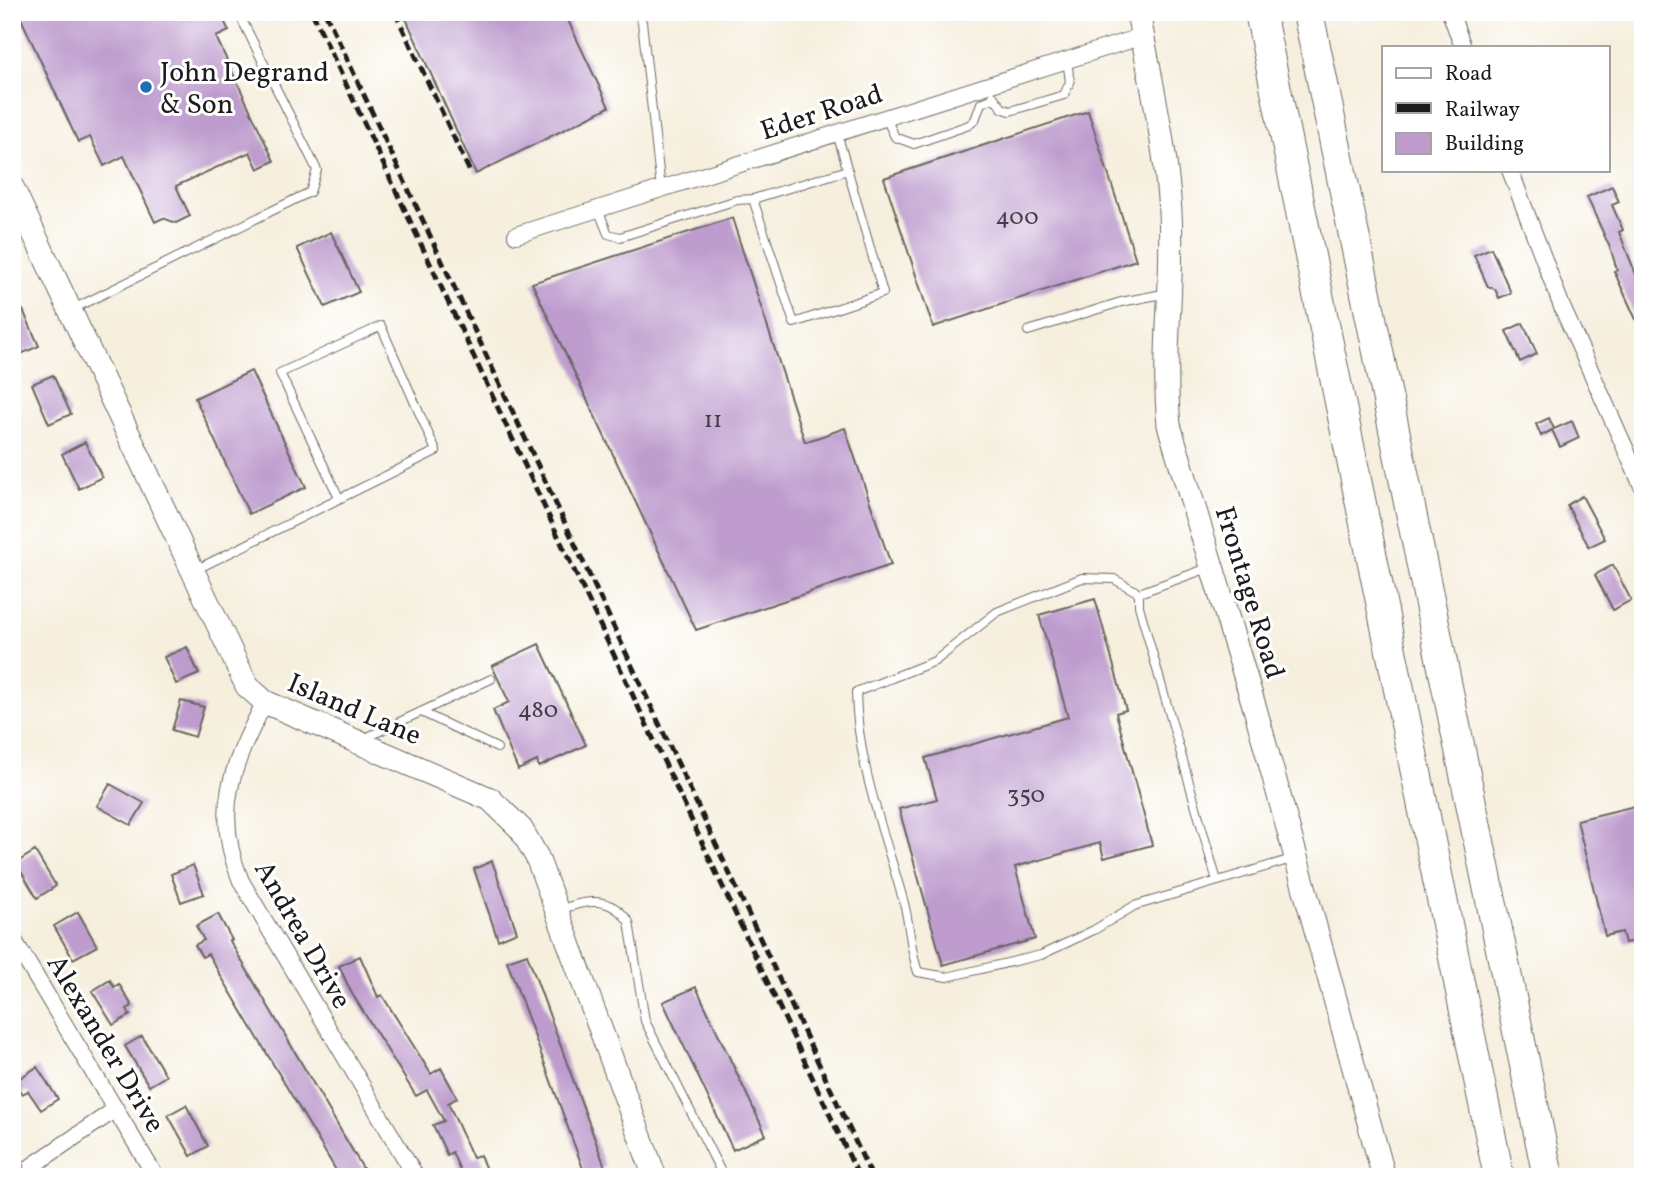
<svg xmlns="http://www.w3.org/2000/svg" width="1655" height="1189" font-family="Vollkorn,serif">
  <rect width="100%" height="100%" fill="#fff"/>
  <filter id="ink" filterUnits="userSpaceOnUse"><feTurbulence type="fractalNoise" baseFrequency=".0143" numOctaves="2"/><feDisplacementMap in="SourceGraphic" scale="14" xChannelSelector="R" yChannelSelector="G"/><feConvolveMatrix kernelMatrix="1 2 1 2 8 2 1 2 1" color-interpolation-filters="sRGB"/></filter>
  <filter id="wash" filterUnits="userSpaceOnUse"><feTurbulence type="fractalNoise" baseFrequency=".00686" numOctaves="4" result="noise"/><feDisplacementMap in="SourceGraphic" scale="28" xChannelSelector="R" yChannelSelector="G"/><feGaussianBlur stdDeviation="1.57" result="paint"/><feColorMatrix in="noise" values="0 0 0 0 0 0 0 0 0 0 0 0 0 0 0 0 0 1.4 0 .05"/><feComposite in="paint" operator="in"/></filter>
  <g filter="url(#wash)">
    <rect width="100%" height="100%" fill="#f6efde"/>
    <g id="blocks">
      <path fill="#be9cce" d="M18,12H220L229,31L216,37L274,161L258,169L250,152L176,186L190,216L176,223L163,218L155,222L124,156L104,166L90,137L78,142Z
        M403,12H564L609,107L476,174Z
        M1088,111L1136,260L933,327L884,178Z
        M1612,186L1619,202L1612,205L1623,230L1619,232L1643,292V335L1614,271L1617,270L1611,250L1587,197Z
        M732,218L805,442L845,428L891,565L696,630L532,283Z
        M331,232L359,292L325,307L297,248Z
        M1491,248L1511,293L1499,298L1495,289L1488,287L1474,255Z
        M23,310L39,346L12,358V315Z
        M1523,323L1537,354L1520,362L1506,331Z
        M251,371L306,487L249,514L195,398Z
        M53,375L71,414L49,424L32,384Z
        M1549,418L1554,429L1572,421L1579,438L1560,447L1552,430L1541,436L1536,424Z
        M85,442L102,477L79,489L62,454Z
        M1582,496L1605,539L1589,547L1567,505Z
        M1613,565L1631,600L1613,610L1595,575Z
        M1095,599L1126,710L1116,713L1152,845L1104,858L1100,843L1015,867L1035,939L943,965L899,809L937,799L925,758L1068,717L1039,615Z
        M539,644L586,745L539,767L537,761L518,770L493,710L509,702L492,666Z
        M187,647L199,674L176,684L164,657Z
        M181,701L204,707L195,737L172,730Z
        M110,784L144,803L131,825L97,806Z
        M1643,804L1640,867L1643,927L1636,929L1639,940L1625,943L1622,932L1605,936L1577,820Z
        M35,851L56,886L37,898L16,863Z
        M492,861L517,932L498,940L474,869Z
        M193,865L204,894L181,902L171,874Z
        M78,912L97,946L73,959L54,926Z
        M218,914L232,940L230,941L368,1177H340L208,954L202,957L195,945L204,940L196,926Z
        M527,954L605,1167L585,1174L507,961Z
        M360,956L378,997L382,995L431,1074L441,1068L457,1098L448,1103L473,1158L480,1155L489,1177H463L452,1152L447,1155L433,1125L444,1121L427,1090L416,1096L351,992L339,966Z
        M110,980L114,987L119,984L132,1006L127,1009L130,1015L113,1025L92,991Z
        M696,987L766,1135L733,1150L663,1002Z
        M142,1036L166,1076L149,1086L125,1046Z
        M37,1067L58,1099L41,1110L28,1091L22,1094L14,1082Z
        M186,1105L208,1146L191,1156L168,1115Z"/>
    </g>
  </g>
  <g filter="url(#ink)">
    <use href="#blocks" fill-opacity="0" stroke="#686660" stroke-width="2"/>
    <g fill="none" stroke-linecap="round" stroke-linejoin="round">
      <defs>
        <path id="lane" d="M637,12L642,22L661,189
          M993,96L1002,108L1010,111L1064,95L1070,82L1067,60
          M886,118L895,137L914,144L969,125L975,120L981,103L994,98
          M753,199L848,170
          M598,209L608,234L620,237L737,200L753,199L794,323L883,293L837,133
          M73,309L310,192L317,170L238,12
          M1028,331L1121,302L1168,293
          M1211,567L1139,593V606L1217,881
          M195,570L436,451L381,326L280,373L339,498
          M1139,593L1114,579L1082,578L997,612L935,661L856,692C857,764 885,835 904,903C910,926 910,949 918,972L947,977L1041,955L1094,930L1134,906L1295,858
          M421,712L497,748
          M361,740L491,679
          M560,910C587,899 611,896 629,922L645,1021L721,1172"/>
        <path id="street" d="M1450,12L1463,47
          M1510,170L1562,307L1643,488
          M516,235L1143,36
          M265,702C232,765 212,812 241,881L416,1177
          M12,937L156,1177
          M35,1177L32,1166L116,1109"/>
        <path id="secondary" d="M1138,12C1150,78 1166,145 1170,212C1174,283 1162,354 1169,425L1256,712L1384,1177
          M12,187L247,686L265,702L490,799L521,829L537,857L655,1177"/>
        <path id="highway" d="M1260,12L1499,1177
          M1308,12L1548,1177"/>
      </defs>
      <use href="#lane" stroke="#686660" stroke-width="10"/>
      <use href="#street" stroke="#686660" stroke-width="18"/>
      <use href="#secondary" stroke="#686660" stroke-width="25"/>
      <use href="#highway" stroke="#686660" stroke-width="32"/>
      <use href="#lane" stroke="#fff" stroke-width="8"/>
      <use href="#street" stroke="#fff" stroke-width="16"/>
      <use href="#secondary" stroke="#fff" stroke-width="23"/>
      <use href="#highway" stroke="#fff" stroke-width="30"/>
      <path stroke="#1c1c1c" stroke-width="5" stroke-dasharray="10 5" stroke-linecap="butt" d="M312,12L859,1177
        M325,12L872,1177
        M395,12L470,172"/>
    </g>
  </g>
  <circle fill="#1f6fb2" stroke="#fff" stroke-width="2.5" cx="146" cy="87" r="7"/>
  <g text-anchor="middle" stroke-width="6" stroke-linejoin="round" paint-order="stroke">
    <g font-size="24" fill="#443c48">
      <text x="1017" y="224">400</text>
      <text x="713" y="427">11</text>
      <text x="538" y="717">480</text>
      <text x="1026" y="802">350</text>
    </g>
    <g font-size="28" fill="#1c1c1c" stroke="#fff" text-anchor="start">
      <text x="160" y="81">John Degrand<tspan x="160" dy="32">&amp; Son</tspan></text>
    </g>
    <g font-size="28" fill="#1c1c1c" stroke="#fff">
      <text transform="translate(821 111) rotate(-18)" y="10">Eder Road</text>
      <text transform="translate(1251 592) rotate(73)" y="10">Frontage Road</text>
      <text transform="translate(355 708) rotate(23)" y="10">Island Lane</text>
      <text transform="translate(304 934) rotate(60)" y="10">Andrea Drive</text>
      <text transform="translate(107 1043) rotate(59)" y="10">Alexander Drive</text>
    </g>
  </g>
  <rect width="1655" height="1189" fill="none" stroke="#fff" stroke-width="42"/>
  <rect x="1382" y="46" width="228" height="126" fill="#ffffff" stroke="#a4a4a4" stroke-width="2"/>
  <rect x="1396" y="68" width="35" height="10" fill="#ffffff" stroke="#a4a4a4" stroke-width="2"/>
  <text x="1445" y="80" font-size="21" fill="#1c1c1c">Road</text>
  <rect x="1396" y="103" width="35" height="10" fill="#1c1c1c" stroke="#a4a4a4" stroke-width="2"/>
  <text x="1445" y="116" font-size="21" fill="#1c1c1c">Railway</text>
  <rect x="1396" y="133" width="35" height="21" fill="#be9cce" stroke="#a4a4a4" stroke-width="2"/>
  <text x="1445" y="150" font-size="21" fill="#1c1c1c">Building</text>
</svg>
